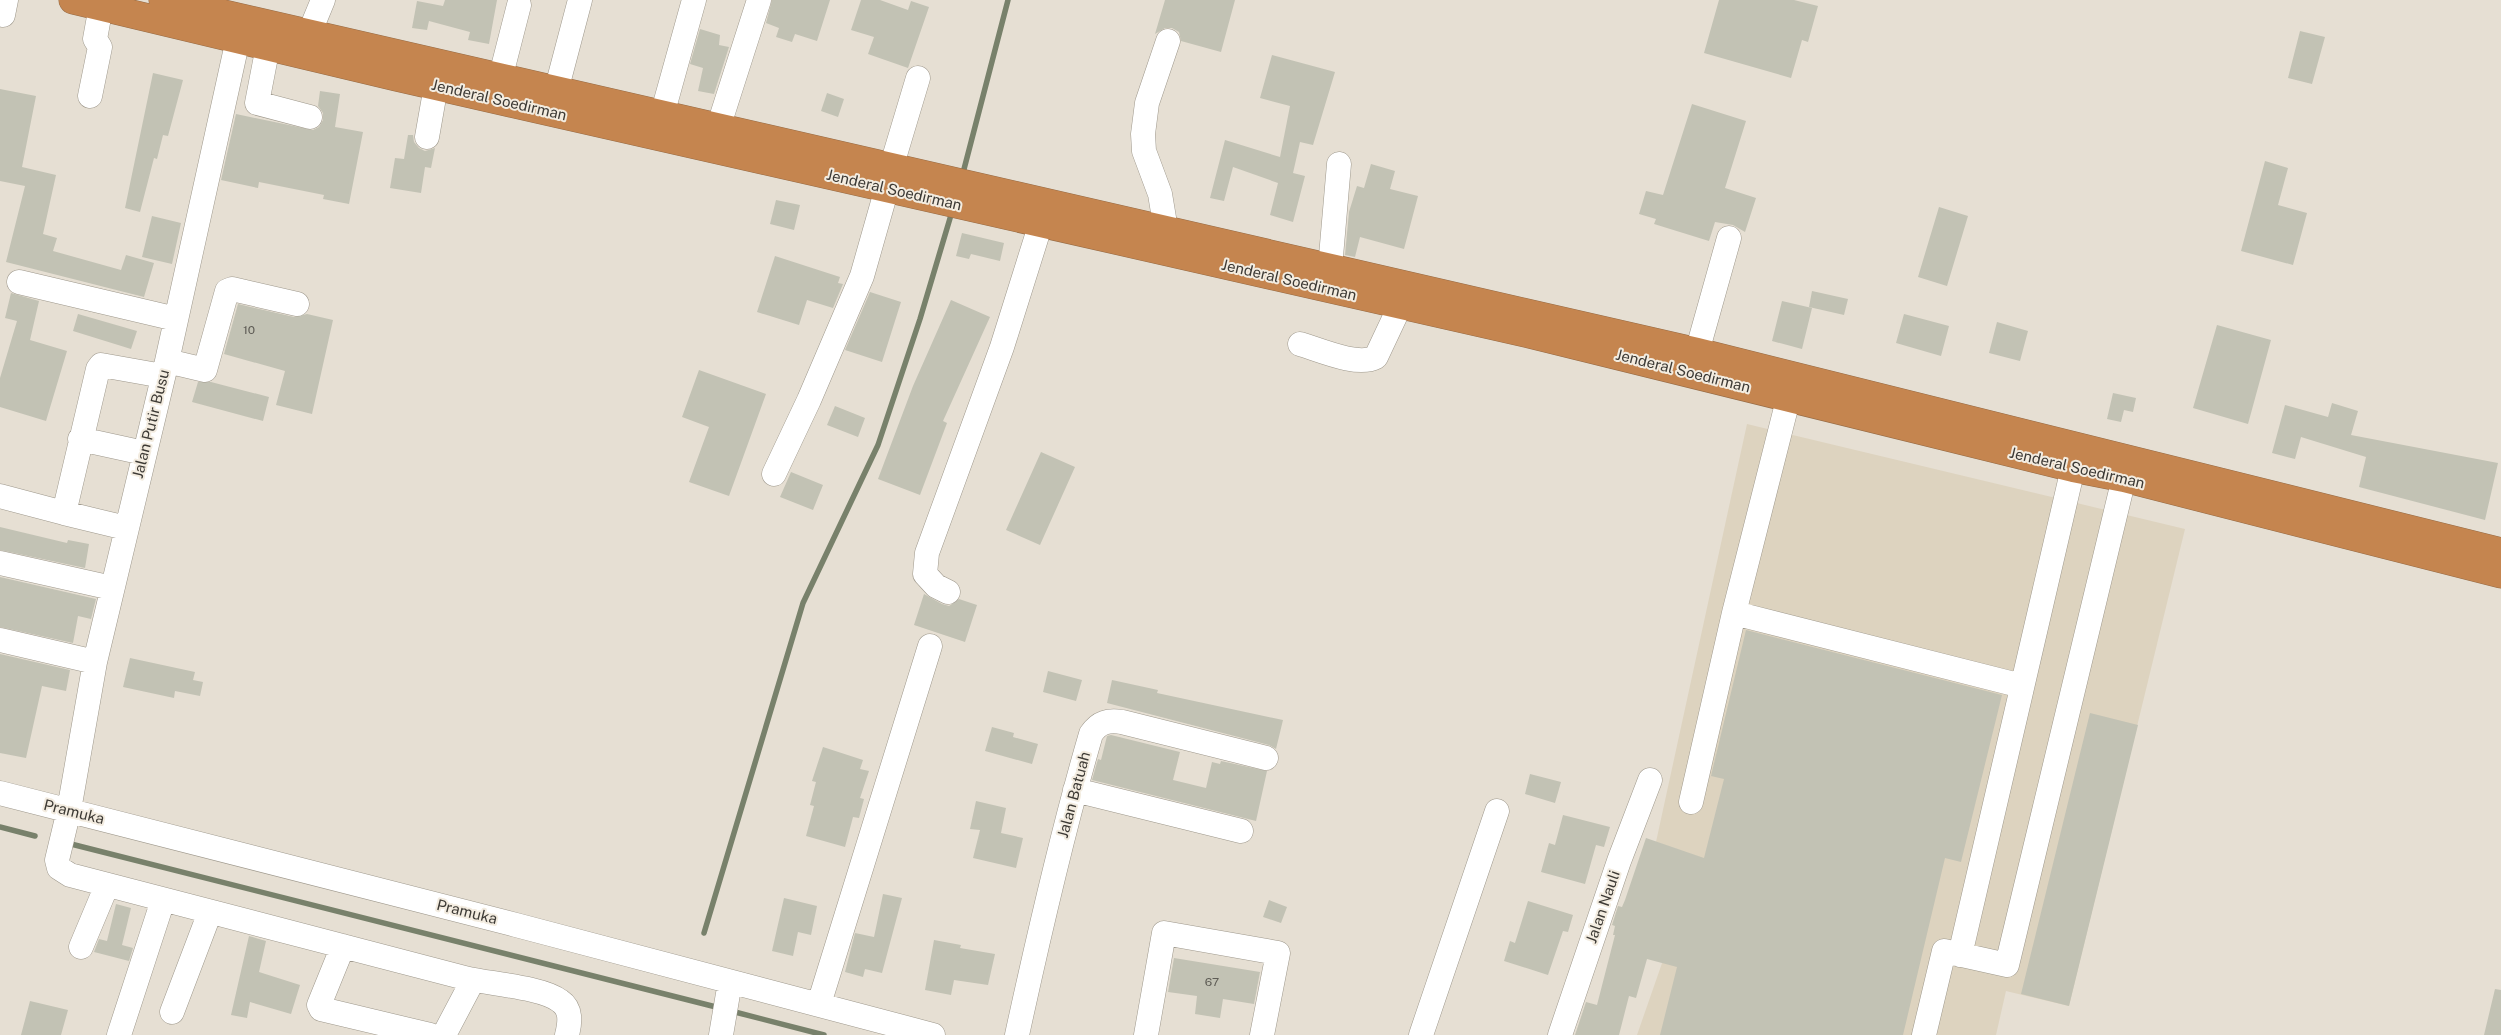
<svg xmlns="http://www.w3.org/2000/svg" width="2501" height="1035" font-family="'Public Sans',sans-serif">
  <rect width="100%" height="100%" fill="#e6dfd3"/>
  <path fill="#ddd3bf" d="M1747,424L2185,529L2069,1006L2006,991L1996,1035H1637L1699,857L1656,842Z"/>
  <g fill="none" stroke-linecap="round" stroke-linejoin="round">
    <path stroke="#78816b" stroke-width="5.5" d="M963,173L1008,0
      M0,827L35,836
      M67,843L720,1008
      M704,933L803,603L878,445L920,319L951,215
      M731,1011L824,1035"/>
  </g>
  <path fill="#c2c2b4" d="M445,0H497L489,44L468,40L470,32L429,21L427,30L412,28L417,1L443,6Z
    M772,0H830L817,41L795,34L792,42L776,37L779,28L766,23Z
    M861,0H880L908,10L911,1L929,7L908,68L868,54L874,37L851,30Z
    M1165,0H1235L1221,52L1181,41L1179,32L1172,28H1165L1155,34Z
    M1719,0H1794L1818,6L1808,42L1802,40L1791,78L1704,53Z
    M700,29L720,35L719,45L729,47L714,94L698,91L703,68L690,64Z
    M2300,31L2325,37L2312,84L2288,78Z
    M1272,55L1335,72L1313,145L1300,142L1293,173L1305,176L1293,222L1270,215L1278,183L1233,167L1224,201L1210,198L1225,140L1280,157L1290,106L1260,98Z
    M153,73L183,80L168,136L163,135L157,159L154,158L140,212L125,208Z
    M0,89L36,96L22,167L56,175L43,234L57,238L53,251L121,270L126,255L154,263L144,297L6,262L25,186L0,181Z
    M320,91L340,94L335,127L363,132L349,204L323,199L324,195L259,182L258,188L221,180L236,114L313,130L319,127L323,120V113L318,106Z
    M827,93L844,99L838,117L821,111Z
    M1692,104L1746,121L1725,188L1756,198L1745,232L1733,225L1715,222L1709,241L1654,224L1656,219L1639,214L1646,191L1663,195Z
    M408,135H413L414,142L419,148L425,151L435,148L431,168L425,167L421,193L390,188L395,158L404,159Z
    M2265,161L2288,168L2278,205L2307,213L2293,265L2241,251Z
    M1371,164L1395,171L1390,189L1418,196L1404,249L1360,237L1355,257L1345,255L1349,212L1357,186L1364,188Z
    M776,200L800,205L794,230L770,224Z
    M1939,207L1968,216L1947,286L1918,277Z
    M152,216L181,223L172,264L142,257Z
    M962,233L1004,243L1000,261L971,254L969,259L956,256Z
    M775,256L840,277L838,283L843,284L833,308L807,300L799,325L757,312Z
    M1812,291L1848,299L1844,315L1809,307Z
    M870,292L901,302L882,362L845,350Z
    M11,293L39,301L30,340L67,351L46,421L0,407V378L17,321L5,318Z
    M951,300L990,317L943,421L947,423L920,495L878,479L913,386Z
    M1782,301L1812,308L1802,349L1772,341Z
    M238,304L294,317L307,314L333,320L312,414L276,405L285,371L224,354Z
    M78,314L137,331L131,349L73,331Z
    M1904,314L1949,326L1941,356L1896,343Z
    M1997,322L2028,331L2020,361L1989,353Z
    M2217,325L2271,340L2248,424L2193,408Z
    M699,370L766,394L729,496L689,482L709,427L682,417Z
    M198,382H211L269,397L263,421L192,402Z
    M2113,393L2136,398L2133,412L2124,410L2121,422L2107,419Z
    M2332,403L2358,411L2351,435L2498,463L2485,520L2359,487L2366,457L2301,437L2295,459L2272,453L2285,405L2328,417Z
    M835,406L865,418L858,437L827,425Z
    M1041,452L1075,467L1040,545L1006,530Z
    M791,472L823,485L813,510L780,497Z
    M0,527L67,543L68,540L89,544L85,568L0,550Z
    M0,577L96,599L91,619L78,616L73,643L0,627Z
    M924,594L942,604L949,606L959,599L977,605L965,642L914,625Z
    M1746,630L2002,695L1961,862L1945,858L1903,1035H1660L1677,967L1647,959L1636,998L1629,996L1619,1035H1575L1586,1002L1597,1005L1615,935H1613L1615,926L1612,925L1618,906L1622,907L1625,900L1646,838L1704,858L1724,779L1711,776Z
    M0,654L70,670L66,691L42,686L26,758L0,753Z
    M130,658L195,672L193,680L203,682L200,696L175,691L174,698L123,687Z
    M1048,671L1082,680L1076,701L1043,692Z
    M1112,680L1158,690L1157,693L1283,720L1276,749L1269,745L1107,703Z
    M2090,713L2138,725L2069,1006L2021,994Z
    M992,727L1014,733L1013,737L1038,744L1032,764L985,751Z
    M1111,735L1180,752L1173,780L1206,788L1212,762L1220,764L1221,761L1267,771L1256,821L1092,780L1098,759L1101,760L1107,736Z
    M823,747L863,760L860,769L869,771L860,798L864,799L859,818L853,817L845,847L806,836L814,806L810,805L816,782L812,781Z
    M1530,774L1561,782L1555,803L1525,794Z
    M976,801L1006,808L1001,833L1023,838L1016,868L973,858L980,830L970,829Z
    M1563,815L1610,827L1604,847L1596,845L1585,884L1541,872L1549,843L1555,845Z
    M883,894L902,898L882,973L865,969L863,977L845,972L855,933L874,937Z
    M784,898L817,906L811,935L798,932L793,956L772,951Z
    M1269,900L1287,907L1281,923L1263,917Z
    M1528,901L1573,915L1568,932L1563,931L1548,975L1504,961L1510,941L1515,943Z
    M116,904L131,908L122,945L133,948L129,961L94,952L99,939L107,941Z
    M249,936L266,941L259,972L300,985L291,1014L250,1002L247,1018L231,1015Z
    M934,940L961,945L960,948L995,954L988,985L954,980L951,995L925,990Z
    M1174,958L1260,972L1254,1004L1223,999L1220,1018L1195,1014L1197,996L1168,992Z
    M2495,989L2501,990V1035H2484Z
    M30,1001L68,1010L61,1035H21Z"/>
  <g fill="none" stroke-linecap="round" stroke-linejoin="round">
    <defs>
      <path id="minor" d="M3,15L6,0
        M309,34L323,0
        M238,39L167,361L95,662L69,810L57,860L59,868L70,875C201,910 333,944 465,978C489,984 542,987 560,1001C572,1009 570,1023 567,1035
        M268,46L257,103L310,117
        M500,79L519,5
        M556,91L580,0
        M90,96L100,47L95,39L101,6
        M662,115L694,0
        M718,128L759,0
        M427,137L436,86
        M891,168L918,78
        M1166,230L1160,194L1144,151L1143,134L1147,103L1168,41
        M1330,268L1339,164
        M19,282L176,319
        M1300,344C1320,350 1358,367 1376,357L1400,306
        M1697,352L1729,238
        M167,361L205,370L227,291L232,289L297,304
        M80,439L144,453
        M774,474L809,400L862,276L887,188
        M0,496L64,513
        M126,528L64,513L98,369L101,365L163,376
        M0,563L112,588
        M948,592L936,586L925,574L927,553L1002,347L1041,223
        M1734,613L2022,686
        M0,640L95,662
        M1075,790L1241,831
        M0,793L516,925L933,1035
        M1691,802L1734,613L1789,396
        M343,946L319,1005L321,1009L430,1035
        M81,947L107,885
        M1960,955L2073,468
        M819,1004L930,646
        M172,1012L210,912
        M119,1035L163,900
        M444,1035L473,980
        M721,1035L730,982
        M1017,1035C1039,934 1062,833 1091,734C1099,722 1108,720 1122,722L1266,758
        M1146,1035L1164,933L1278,953L1262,1035
        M1421,1035L1497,811
        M1560,1035L1619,861L1650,780
        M1924,1035L1944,951L2007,965L2124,478"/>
      <path id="highway" d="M73,0L396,77L1530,334L2073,468L2124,478L2501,574
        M163,0L1697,352L2501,552"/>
    </defs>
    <use href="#minor" stroke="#9e988c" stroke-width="25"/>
    <use href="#highway" stroke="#956b46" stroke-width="29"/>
    <use href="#minor" stroke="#fff" stroke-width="24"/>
    <use href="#highway" stroke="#c5854f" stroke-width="28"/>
  </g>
  <g text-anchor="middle" stroke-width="4" stroke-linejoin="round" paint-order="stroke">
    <g font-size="12" fill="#5e5c55">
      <text x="249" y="334">10</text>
      <text x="1212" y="986">67</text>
    </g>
    <g font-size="15" fill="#3d3a35" stroke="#f3ece0">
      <text transform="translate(499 100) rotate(13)" y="5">Jenderal Soedirman</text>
      <text transform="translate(894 190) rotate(13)" y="5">Jenderal Soedirman</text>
      <text transform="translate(1289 280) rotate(13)" y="5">Jenderal Soedirman</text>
      <text transform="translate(1683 371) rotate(14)" y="5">Jenderal Soedirman</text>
      <text transform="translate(151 424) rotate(-76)" y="5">Jalan Putir Busu</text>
      <text transform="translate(2077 468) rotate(13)" y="5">Jenderal Soedirman</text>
      <text transform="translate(1074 795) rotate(-75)" y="5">Jalan Batuah</text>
      <text transform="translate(74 812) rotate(14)" y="5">Pramuka</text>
      <text transform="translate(1603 907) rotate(-71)" y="5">Jalan Nauli</text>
      <text transform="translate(467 912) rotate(14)" y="5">Pramuka</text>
    </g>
  </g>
</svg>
